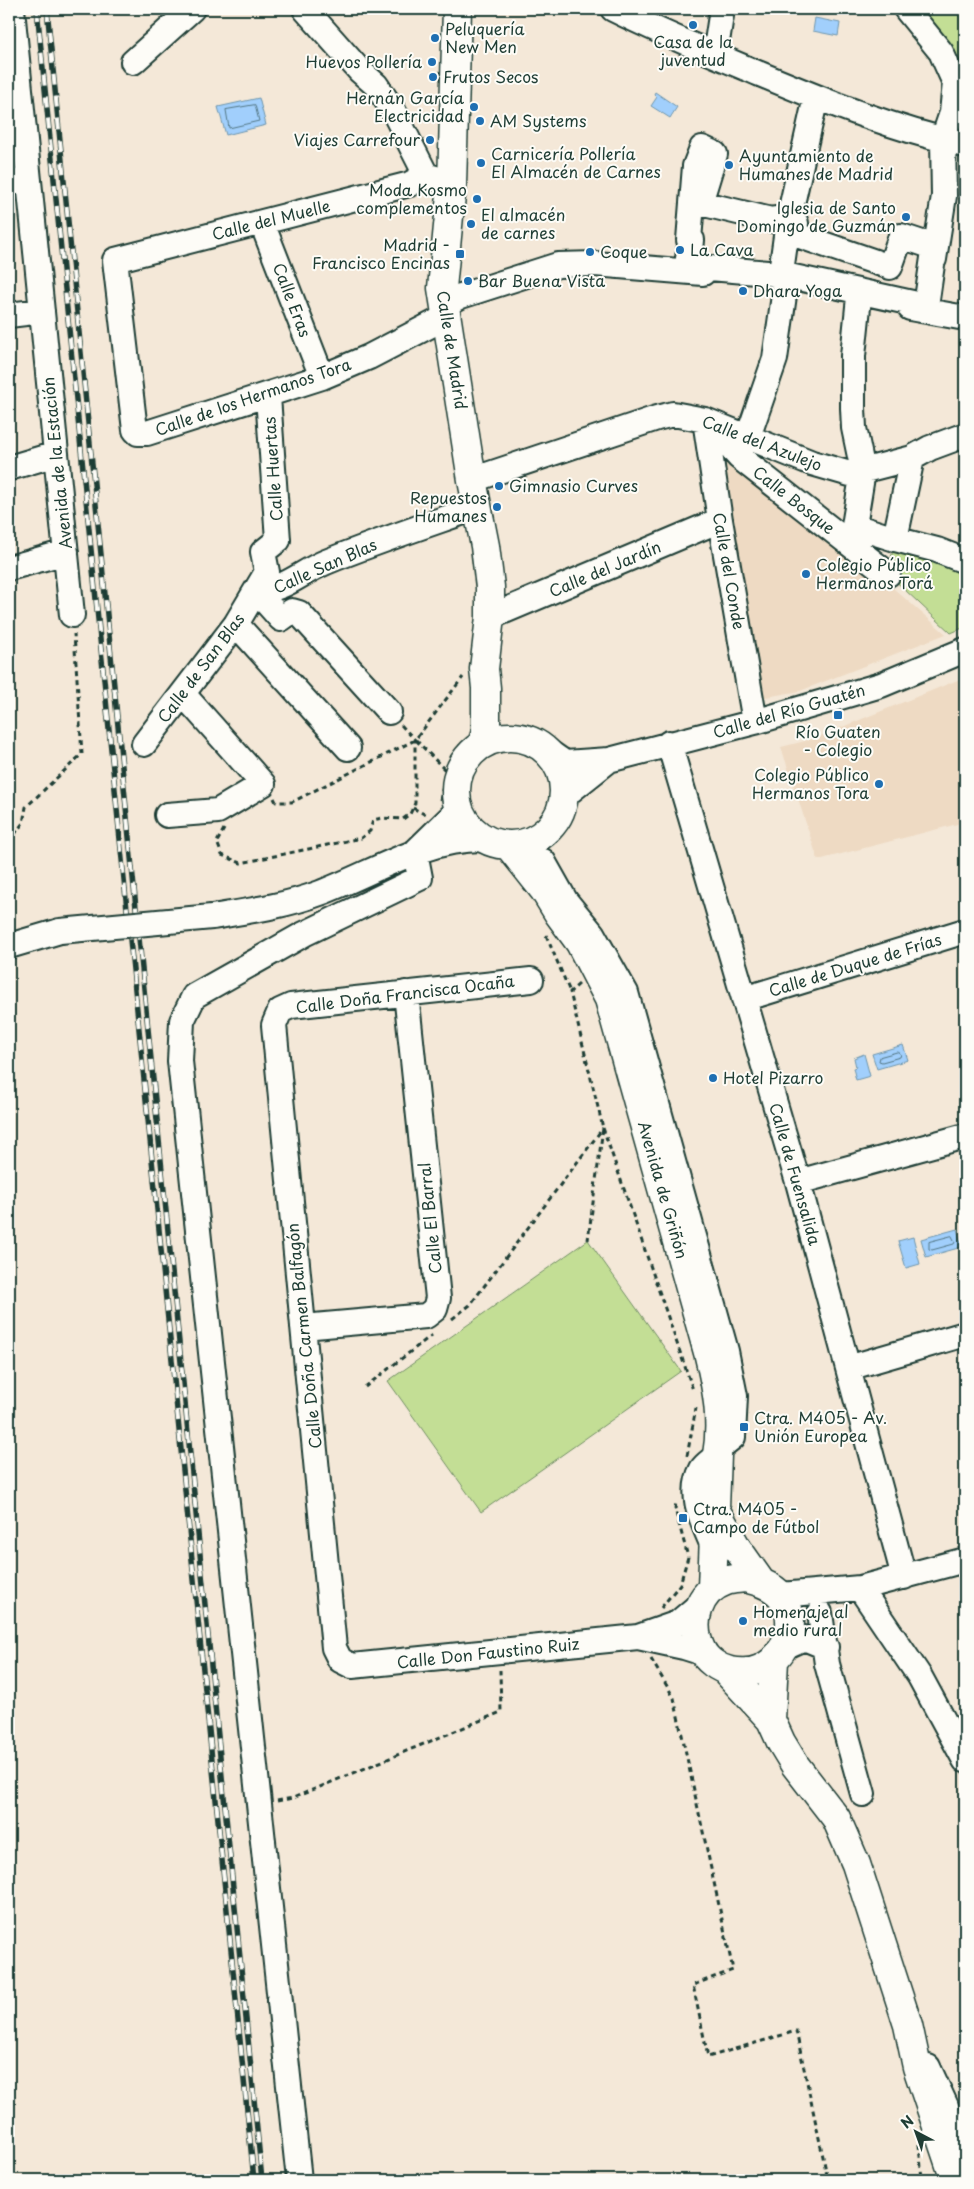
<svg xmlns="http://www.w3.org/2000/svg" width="974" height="2189" font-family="'Playpen Sans',sans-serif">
  <rect width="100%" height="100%" fill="#f4e8d8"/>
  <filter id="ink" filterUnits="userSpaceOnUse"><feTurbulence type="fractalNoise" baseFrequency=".02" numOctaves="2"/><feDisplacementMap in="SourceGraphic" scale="10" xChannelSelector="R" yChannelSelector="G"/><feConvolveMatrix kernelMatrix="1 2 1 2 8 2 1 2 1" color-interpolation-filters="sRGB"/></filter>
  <g filter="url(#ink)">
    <path fill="#eedac3" d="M721,453L886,582L946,634L800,691L760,698Z
      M965,677V822L818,860L781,747L813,739Z"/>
    <path fill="#c3de95" stroke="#718e64" d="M922,9H965V72L951,45Z
      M895,539L965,564V627L951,633L888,574Z
      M588,1240L681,1371L481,1512L388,1381Z"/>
    <path fill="#a1cffc" stroke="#6d95ac" d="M815,18L840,23L838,36L813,31Z
      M655,92L677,107L670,118L651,106L657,97L654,94Z
      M259,98L266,125L226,135L218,107Z
      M903,1045L908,1060L877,1069L872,1054Z
      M864,1054L870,1076L856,1080L853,1068L856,1067L854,1058Z
      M957,1229L962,1247L926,1257L921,1239Z
      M913,1237L920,1264L906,1268L898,1241Z"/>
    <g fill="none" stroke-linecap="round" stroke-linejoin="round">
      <path stroke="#537784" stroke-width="1" d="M255,105L259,121L229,128L226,110Z
        M898,1052L901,1054L900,1057L882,1062L879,1061L880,1057Z
        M952,1236L955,1242L954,1244L932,1250L929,1249V1242Z"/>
      <defs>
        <path id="minor" d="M12,9L72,615
          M305,9L360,71L376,85L393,110L426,175L441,180
          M613,9C661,33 710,53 760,74C827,102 894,129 965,145
          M906,9L941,52L955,83L952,113L943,139L944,196L934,259
          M715,55L722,9
          M133,62L192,9
          M702,148L715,154L700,203L776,221V219L796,223L794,234L890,267L901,236L928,245L929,242L935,244L926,306L780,274L687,266L689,251H691L692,240H689L695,166Z
          M426,175L410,184L115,260L135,430L138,433H147L322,377L369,357L446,317
          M9,183L29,180
          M262,223L322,377
          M780,279L788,222L816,97
          M859,297L853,356V408L854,428L863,471L854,526L895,539L937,550L965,561
          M444,305L461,296L558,265L595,264L703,273
          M910,308L965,318
          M9,315L42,311
          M705,420L720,520L755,722
          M710,425L739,457L888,574
          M748,437L775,359L786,281
          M9,468L56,454
          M472,480L657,418L673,414L705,420L812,463L850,474L912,458L930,448L965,435
          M895,539L912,458
          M9,568L66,552
          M256,591C284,591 301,572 326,562C375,542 427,525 478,507
          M256,591L281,619L292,611L299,613L389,712
          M490,617L720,520
          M236,624L348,748
          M669,743L798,1182L904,1577
          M144,744L236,624L267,572L263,552L278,540L268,396
          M552,754L565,763L609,760L755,722L881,685L965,650
          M565,795L609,760
          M167,815L218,811L263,784L183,694
          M417,850L458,810
          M543,861L565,900L592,933L626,993L726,1351L735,1396L733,1437L718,1449
          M212,917C248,911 285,906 320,893C373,873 424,839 482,839
          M9,946L60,931
          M531,980L291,1006L280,1011L274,1025L334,1648L340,1660L352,1666L638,1637L678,1623L698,1606
          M744,999L965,931
          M798,1182L965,1136
          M303,1327L426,1316L435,1309L438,1298L406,993
          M848,1368L965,1334
          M713,1546C703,1522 688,1495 702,1469C705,1464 712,1460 717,1455
          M860,1588L920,1677L965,1760
          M781,1595L860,1588L965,1560
          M820,1613L827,1664L863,1794
          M638,1637L684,1647L703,1653
          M784,1647L804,1638L826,1647
          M928,2067L946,2106L965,2168
          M299,2180L180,1061L182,1021L194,996L304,934L420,878L415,852"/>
        <path id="major" d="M457,9L452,185L442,288L472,480L485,546L490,587V617L484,669L486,688V732L482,744
          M456 791a54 54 0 1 1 108 0a54 54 0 1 1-108 0Z
          M509,846L544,890L558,913L580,943L609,999L709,1356C717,1389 723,1421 717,1455L712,1588
          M716,1511L737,1548L761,1582
          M745,1578C757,1581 772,1585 781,1596C800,1620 787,1657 760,1669C751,1673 740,1673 730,1671C719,1669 706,1660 701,1649C689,1624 697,1591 726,1581C731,1579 739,1579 745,1578Z
          M725,1670L771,1720L781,1742L795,1765L836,1818L856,1864L908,2025L917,2067L955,2180
          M771,1720L774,1660"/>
      </defs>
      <use href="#minor" stroke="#1f3d34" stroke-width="28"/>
      <use href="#major" stroke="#1f3d34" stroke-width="31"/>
      <path stroke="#1f3d34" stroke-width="3" stroke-dasharray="5 4" stroke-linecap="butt" d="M416,740L446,771
        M274,798L276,802H292L415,740L463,677
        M440,800L446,771L461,743
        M413,808L426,815
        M224,829L217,842L222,855L241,863L361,838L370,831L373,820L382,818L403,819L410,814L415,803V740L401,725
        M9,842L23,823L26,807L82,754L74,634
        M546,935L570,992
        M579,984L570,992L603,1128L588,1240
        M603,1128L693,1390
        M452,1319L470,1305L603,1128
        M365,1387L432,1335
        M687,1456L696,1408
        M661,1608L680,1584L688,1557L675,1509L676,1501
        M651,1659L674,1698L733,1970L693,1985L708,2057L796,2031L828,2180
        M277,1801L293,1798L501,1712L500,1670
        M919,2144L922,2180"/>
      <use href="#minor" stroke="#fdfcf7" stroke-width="24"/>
      <use href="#major" stroke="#fdfcf7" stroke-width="28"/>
      <defs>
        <path id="rail" d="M37,9L254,2180
          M47,9L262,2180"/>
      </defs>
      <use href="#rail" stroke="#1f3d34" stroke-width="5.5"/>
      <use href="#rail" stroke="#fdfcf7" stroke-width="4" stroke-dasharray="11" stroke-linecap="butt"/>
      <defs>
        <path id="minor-bridge" d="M60,931L212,917"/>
      </defs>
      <use href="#minor-bridge" stroke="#1f3d34" stroke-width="28" stroke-linecap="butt"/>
      <use href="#minor-bridge" stroke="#fdfcf7" stroke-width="24"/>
    </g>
  </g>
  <g fill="#1f6fb2" stroke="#fdfcf7" stroke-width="2">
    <circle cx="693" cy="25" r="5"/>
    <circle cx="435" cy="38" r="5"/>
    <circle cx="432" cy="62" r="5"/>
    <circle cx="433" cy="77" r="5"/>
    <circle cx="474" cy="107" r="5"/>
    <circle cx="480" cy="121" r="5"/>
    <circle cx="430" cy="140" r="5"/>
    <circle cx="481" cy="163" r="5"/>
    <circle cx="729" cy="165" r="5"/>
    <circle cx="477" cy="199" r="5"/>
    <circle cx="906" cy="217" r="5"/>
    <circle cx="471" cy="224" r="5"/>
    <circle cx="680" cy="250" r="5"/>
    <circle cx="590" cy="252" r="5"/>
    <rect x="455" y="249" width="10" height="10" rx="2.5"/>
    <circle cx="468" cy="281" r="5"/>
    <circle cx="743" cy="291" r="5"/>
    <circle cx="499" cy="486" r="5"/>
    <circle cx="497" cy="507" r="5"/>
    <circle cx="806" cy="574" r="5"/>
    <rect x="833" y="710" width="10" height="10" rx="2.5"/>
    <circle cx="879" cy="784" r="5"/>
    <circle cx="713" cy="1078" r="5"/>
    <rect x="739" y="1422" width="10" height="10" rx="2.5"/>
    <rect x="678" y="1513" width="10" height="10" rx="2.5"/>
    <circle cx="743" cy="1621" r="5"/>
  </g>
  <g text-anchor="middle" stroke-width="4" stroke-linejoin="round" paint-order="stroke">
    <g font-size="16" fill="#1f3d34" stroke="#fdfcf7" text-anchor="start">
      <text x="445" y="35">Peluquería<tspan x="445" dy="18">New Men</tspan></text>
      <text x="693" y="48" text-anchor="middle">Casa de la<tspan x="693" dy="18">juventud</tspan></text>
      <text x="422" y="68" text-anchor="end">Huevos Pollería</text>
      <text x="443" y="83">Frutos Secos</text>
      <text x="464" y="104" text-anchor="end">Hernán García<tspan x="464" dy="18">Electricidad</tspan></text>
      <text x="490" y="127">AM Systems</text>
      <text x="420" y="146" text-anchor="end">Viajes Carrefour</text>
      <text x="491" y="160">Carnicería Pollería<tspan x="491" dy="18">El Almacén de Carnes</tspan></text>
      <text x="739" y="162">Ayuntamiento de<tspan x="739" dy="18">Humanes de Madrid</tspan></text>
      <text x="467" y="196" text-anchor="end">Moda Kosmo<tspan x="467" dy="18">complementos</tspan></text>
      <text x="896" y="214" text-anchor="end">Iglesia de Santo<tspan x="896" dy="18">Domingo de Guzmán</tspan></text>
      <text x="481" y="221">El almacén<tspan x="481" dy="18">de carnes</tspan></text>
      <text x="450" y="251" text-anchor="end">Madrid -<tspan x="450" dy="18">Francisco Encinas</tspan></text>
      <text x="690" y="256">La Cava</text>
      <text x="600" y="258">Coque</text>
      <text x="478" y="287">Bar Buena Vista</text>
      <text x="753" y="297">Dhara Yoga</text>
      <text x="509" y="492">Gimnasio Curves</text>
      <text x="487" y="504" text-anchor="end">Repuestos<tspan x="487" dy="18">Humanes</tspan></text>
      <text x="816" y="571">Colegio Público<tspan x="816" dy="18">Hermanos Torá</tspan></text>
      <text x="838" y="738" text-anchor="middle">Río Guaten<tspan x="838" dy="18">- Colegio</tspan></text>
      <text x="869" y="781" text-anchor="end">Colegio Público<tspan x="869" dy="18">Hermanos Tora</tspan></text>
      <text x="723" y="1084">Hotel Pizarro</text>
      <text x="754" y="1424">Ctra. M405 - Av.<tspan x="754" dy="18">Unión Europea</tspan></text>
      <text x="693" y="1515">Ctra. M405 -<tspan x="693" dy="18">Campo de Fútbol</tspan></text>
      <text x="753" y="1618">Homenaje al<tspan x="753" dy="18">medio rural</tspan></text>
    </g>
    <g font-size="16" fill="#1f3d34" stroke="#fdfcf7">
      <text transform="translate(271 220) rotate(-14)" y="6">Calle del Muelle</text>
      <text transform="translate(292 300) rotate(69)" y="6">Calle Eras</text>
      <text transform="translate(452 350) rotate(81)" y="6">Calle de Madrid</text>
      <text transform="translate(253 397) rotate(-19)" y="6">Calle de los Hermanos Tora</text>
      <text transform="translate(762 443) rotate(21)" y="6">Calle del Azulejo</text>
      <text transform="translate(57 463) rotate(-96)" y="6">Avenida de la Estación</text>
      <text transform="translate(273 469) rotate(-94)" y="6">Calle Huertas</text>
      <text transform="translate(794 500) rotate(38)" y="6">Calle Bosque</text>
      <text transform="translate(325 566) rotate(-24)" y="6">Calle San Blas</text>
      <text transform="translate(605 569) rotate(-23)" y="6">Calle del Jardín</text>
      <text transform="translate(729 571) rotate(80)" y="6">Calle del Conde</text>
      <text transform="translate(201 668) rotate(-53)" y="6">Calle de San Blas</text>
      <text transform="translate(789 711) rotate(-16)" y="6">Calle del Río Guatén</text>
      <text transform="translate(855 965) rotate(-17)" y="6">Calle de Duque de Frías</text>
      <text transform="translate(405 994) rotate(-7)" y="6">Calle Doña Francisca Ocaña</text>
      <text transform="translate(795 1174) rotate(74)" y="6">Calle de Fuensalida</text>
      <text transform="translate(663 1190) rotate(74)" y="6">Avenida de Griñón</text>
      <text transform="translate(430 1218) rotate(-96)" y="6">Calle El Barral</text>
      <text transform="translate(304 1336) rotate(-96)" y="6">Calle Doña Carmen Balfagón</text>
      <text transform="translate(488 1653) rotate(-6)" y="6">Calle Don Faustino Ruiz</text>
    </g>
  </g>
  <rect width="974" height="2189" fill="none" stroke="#fdfcf7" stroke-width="30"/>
  <rect x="15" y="15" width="944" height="2159" fill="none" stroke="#1f3d34" stroke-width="2" filter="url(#ink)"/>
  <g transform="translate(916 2132) rotate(319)" stroke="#fdfcf7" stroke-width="4" paint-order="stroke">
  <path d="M0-4L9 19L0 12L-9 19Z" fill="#1f3d34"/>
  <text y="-8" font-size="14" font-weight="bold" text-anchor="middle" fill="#1f3d34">N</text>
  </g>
</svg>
